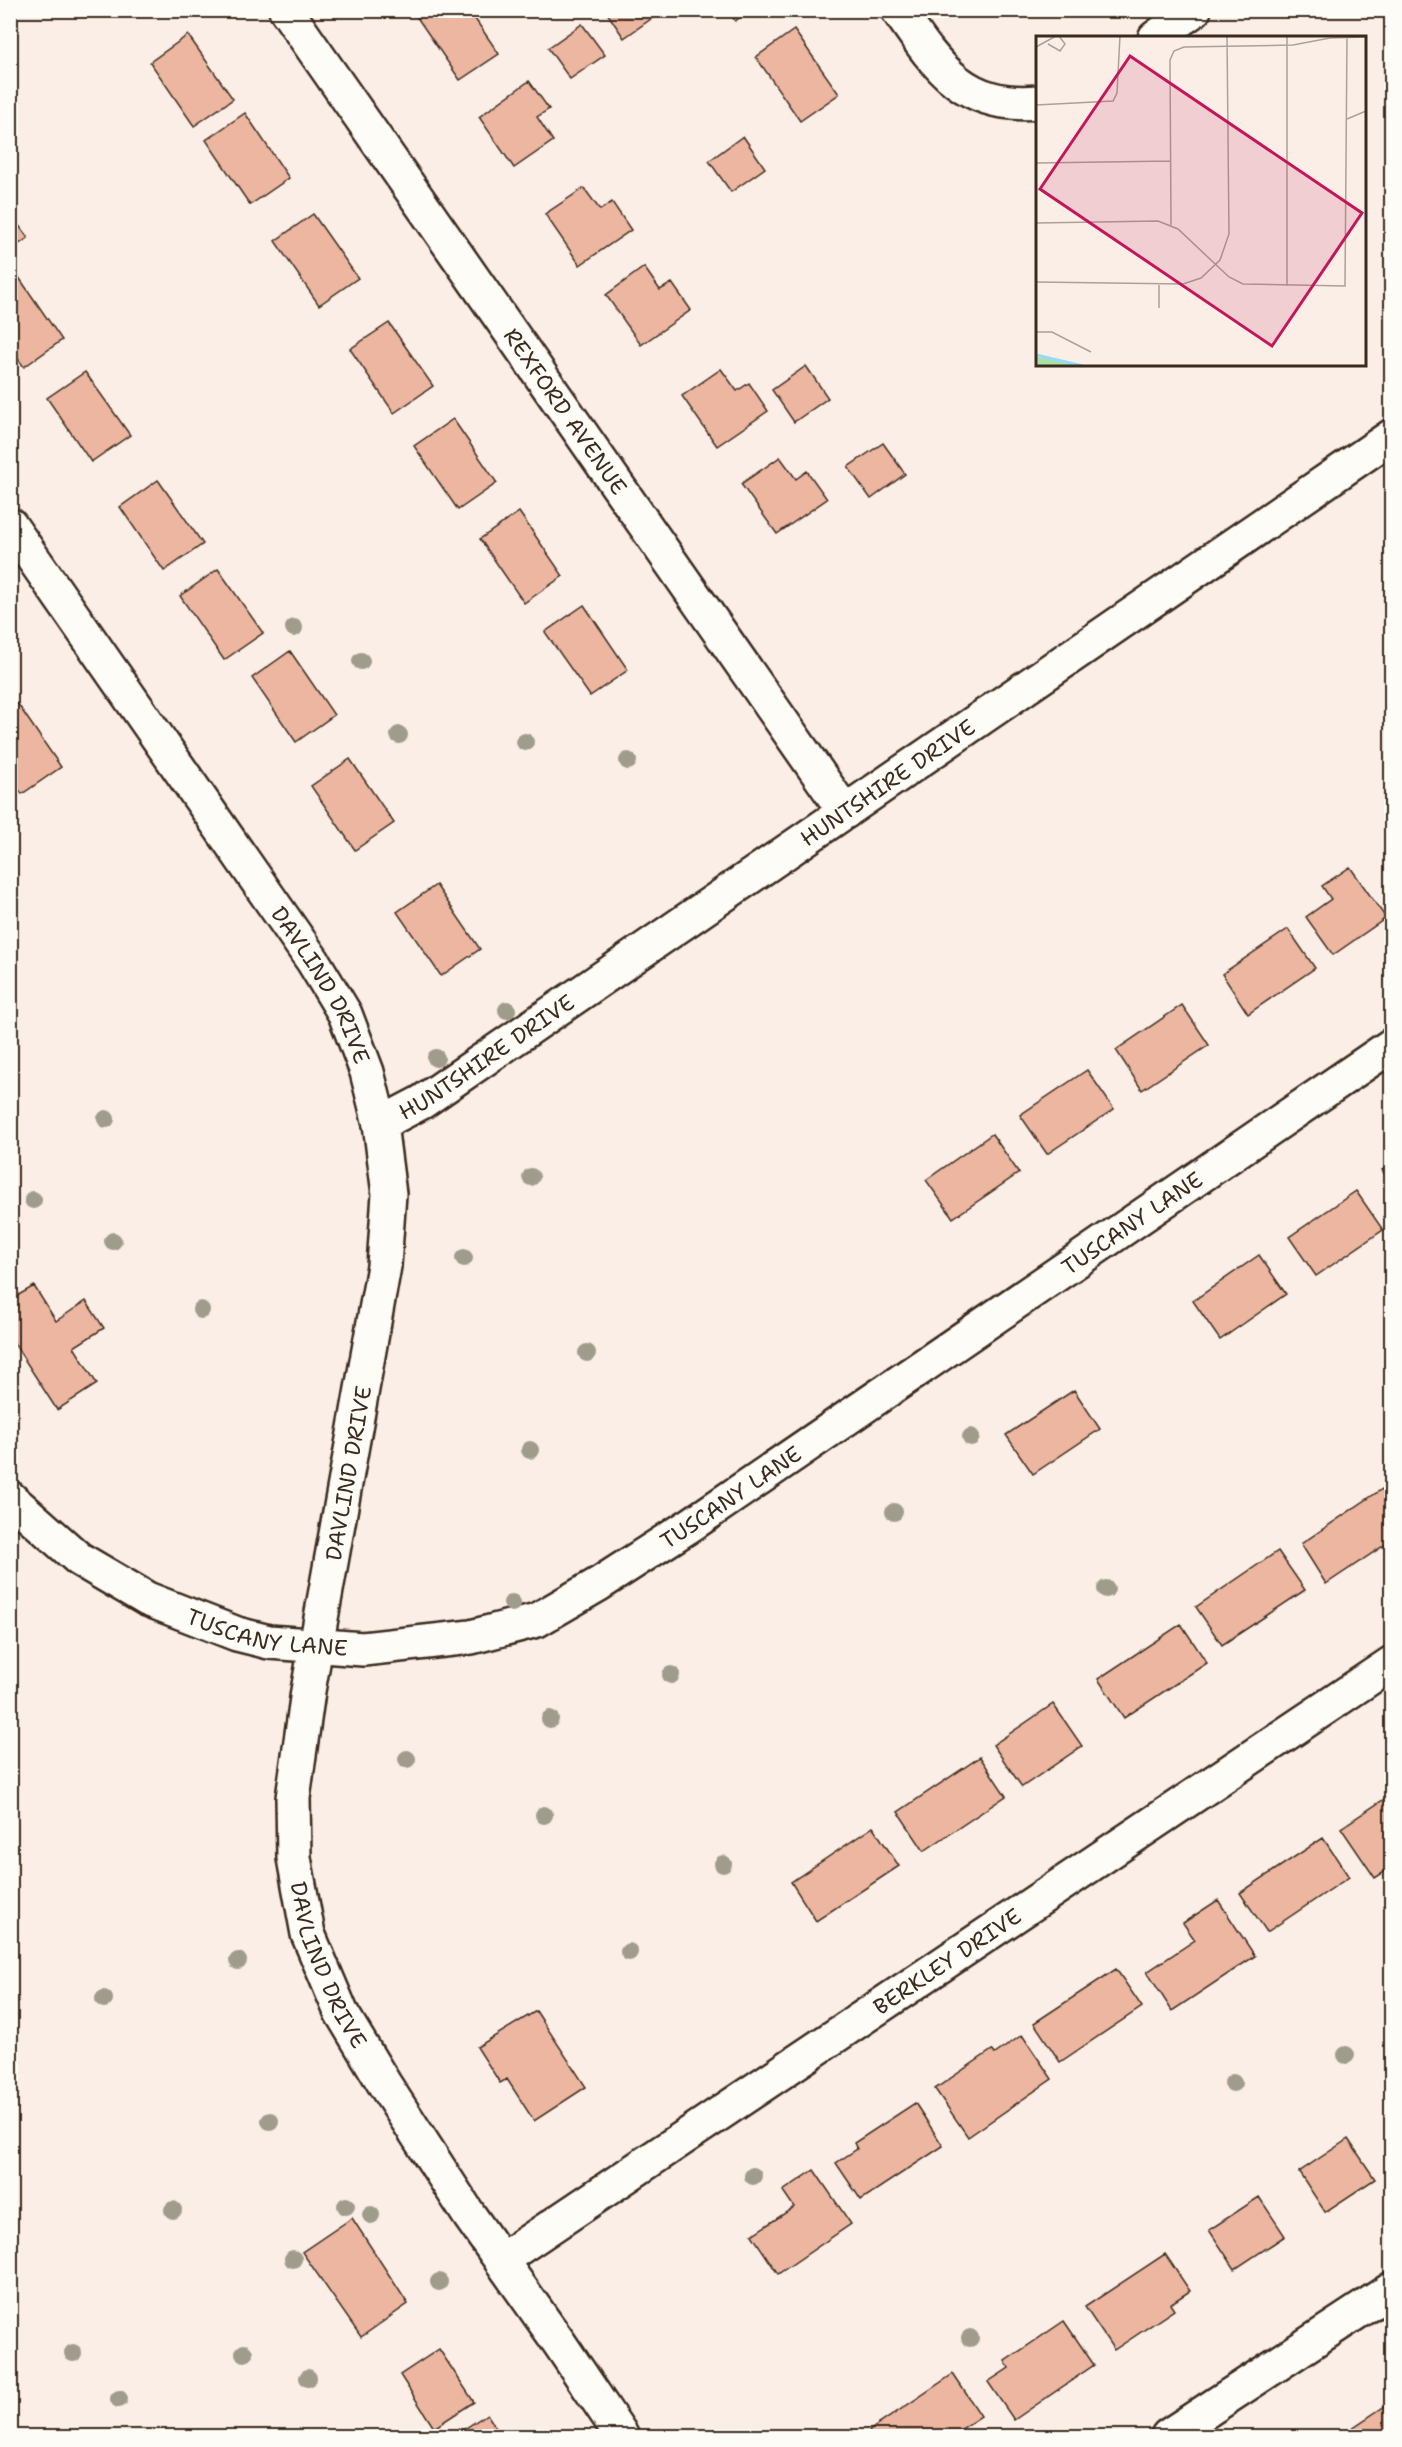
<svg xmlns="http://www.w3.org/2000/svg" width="1402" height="2447" font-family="'Shantell Sans',sans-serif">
  <rect width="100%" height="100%" fill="#faeee6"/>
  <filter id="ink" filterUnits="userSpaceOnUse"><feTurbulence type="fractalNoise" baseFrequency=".0167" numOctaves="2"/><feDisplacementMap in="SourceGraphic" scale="12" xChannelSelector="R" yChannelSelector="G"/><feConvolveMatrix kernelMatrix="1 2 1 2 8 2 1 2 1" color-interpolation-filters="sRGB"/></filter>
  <g filter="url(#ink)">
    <path fill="#ecb6a0" stroke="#3b2a1e" stroke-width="1.5" d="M424,10H469L499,54L460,80L416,16Z
      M605,10H656L658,14L624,38Z
      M728,10H751L735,21Z
      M582,24L605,55L570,79L548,48Z
      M794,30L839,94L800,121L756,57Z
      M188,35L233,99L194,126L150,62Z
      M529,81L549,109L537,117L553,141L514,168L479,117Z
      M245,113L289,178L250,205L206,140Z
      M743,136L765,168L731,192L709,161Z
      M584,188L600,210L612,202L631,230L580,265L545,214Z
      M10,213L28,238L10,250Z
      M313,214L358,278L319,305L275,241Z
      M644,267L660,290L672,283L691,310L641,345L606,295Z
      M18,276L62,340L24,367L10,348V281Z
      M389,323L433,386L394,413L350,349Z
      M806,366L828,398L794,422L772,390Z
      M721,369L737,391L749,383L768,411L717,446L682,396Z
      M85,372L130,435L91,462L47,398Z
      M453,419L497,483L458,510L414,446Z
      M883,443L905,474L871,499L848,467Z
      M780,457L796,479L807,471L827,499L777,534L741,484Z
      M158,480L203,544L164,571L120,507Z
      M519,512L563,576L524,603L480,539Z
      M218,569L263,633L224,660L180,596Z
      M584,605L628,670L590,696L545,632Z
      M290,651L334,715L296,742L252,678Z
      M17,703L61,767L22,794L10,778V708Z
      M350,759L394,823L355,850L311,786Z
      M1350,867L1386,918L1333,955L1306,917L1331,899L1322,886Z
      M436,885L480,949L441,976L397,912Z
      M1288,929L1315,968L1248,1014L1222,974Z
      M1182,1005L1209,1045L1142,1090L1116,1050Z
      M1087,1070L1114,1109L1047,1154L1020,1115Z
      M992,1134L1019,1173L953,1218L926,1180Z
      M1392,1164V1184L1382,1170Z
      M1356,1191L1383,1230L1316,1276L1289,1237Z
      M1259,1255L1286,1294L1220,1340L1193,1301Z
      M34,1286L56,1321L86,1301L104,1328L74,1347L97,1384L57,1410L10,1337V1300Z
      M1074,1390L1100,1429L1033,1474L1006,1435Z
      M1382,1489L1392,1503V1540L1326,1584L1301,1544Z
      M1278,1551L1305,1590L1222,1645L1196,1607Z
      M1181,1624L1207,1663L1124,1718L1098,1679Z
      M1053,1704L1082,1746L1022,1787L993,1745Z
      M980,1757L1006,1796L924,1851L898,1812Z
      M1392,1794V1867L1375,1878L1341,1828Z
      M873,1827L899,1866L816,1921L791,1882Z
      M1323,1838L1349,1877L1267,1932L1240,1893Z
      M1218,1900L1255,1956L1172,2011L1147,1972L1195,1940L1183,1923Z
      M1116,1969L1142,2007L1060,2062L1034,2023Z
      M536,2011L586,2087L534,2121L507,2079L500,2083L477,2047Z
      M1022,2035L1052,2079L968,2137L935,2089L992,2050L995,2054Z
      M915,2103L943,2146L861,2200L836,2163L857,2149L854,2143Z
      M1348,2139L1375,2179L1325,2212L1299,2172Z
      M814,2170L851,2224L778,2274L752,2235L794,2207L783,2191Z
      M1259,2197L1285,2236L1235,2269L1209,2230Z
      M352,2218L408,2304L361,2337L302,2252Z
      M1165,2254L1190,2291L1170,2304L1174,2310L1114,2350L1085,2307Z
      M1064,2321L1094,2365L1014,2420L988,2382L1009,2368L1005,2361Z
      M439,2349L474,2402L434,2428L400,2375Z
      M953,2374L981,2416L951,2436H873L869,2431Z
      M1385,2406L1392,2416V2436H1340Z
      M487,2414L501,2436H454Z"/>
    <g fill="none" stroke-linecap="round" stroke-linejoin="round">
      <defs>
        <g id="street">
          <path id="s1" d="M286,10L845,812"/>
          <path d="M898,10C936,65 963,109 1038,102"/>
          <path d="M1155,38L1194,10"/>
          <path id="s2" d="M10,525L313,961L345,1014L367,1072L380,1124L389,1194L384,1266L308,1691L293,1798L294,1858L308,1934L341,2012L385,2085L469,2215L560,2344L622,2436"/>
          <path id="s3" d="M380,1124L422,1102L1392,436"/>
          <path id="s4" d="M10,1498L79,1559L147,1599L237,1634L269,1642L363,1649L471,1637L537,1620L599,1584L692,1524L1392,1045"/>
          <path id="s5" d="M501,2260L1392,1663"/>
          <path d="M1168,2436L1392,2289"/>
        </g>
      </defs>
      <use href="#street" stroke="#3b2a1e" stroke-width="38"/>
      <use href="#street" stroke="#fdfcf7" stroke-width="33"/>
    </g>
    <g fill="#a09c8b">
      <circle cx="294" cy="628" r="9"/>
      <circle cx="361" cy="661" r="9"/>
      <circle cx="399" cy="735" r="9"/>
      <circle cx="525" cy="742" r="9"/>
      <circle cx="628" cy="761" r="9"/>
      <circle cx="507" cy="1010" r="9"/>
      <circle cx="436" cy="1058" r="9"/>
      <circle cx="106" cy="1119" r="9"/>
      <circle cx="531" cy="1177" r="9"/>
      <circle cx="33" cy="1200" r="9"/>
      <circle cx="113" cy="1241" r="9"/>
      <circle cx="464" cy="1258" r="9"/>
      <circle cx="201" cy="1310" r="9"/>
      <circle cx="587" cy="1353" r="9"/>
      <circle cx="971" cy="1437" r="9"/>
      <circle cx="530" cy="1450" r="9"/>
      <circle cx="894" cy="1512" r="9"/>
      <circle cx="1106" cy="1589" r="9"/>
      <circle cx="512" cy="1603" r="9"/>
      <circle cx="671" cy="1675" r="9"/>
      <circle cx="550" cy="1719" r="9"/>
      <circle cx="407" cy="1759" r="9"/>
      <circle cx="544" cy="1815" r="9"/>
      <circle cx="723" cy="1864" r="9"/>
      <circle cx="629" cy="1952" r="9"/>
      <circle cx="238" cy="1961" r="9"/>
      <circle cx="104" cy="1999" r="9"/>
      <circle cx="1346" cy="2055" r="9"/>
      <circle cx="1233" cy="2083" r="9"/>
      <circle cx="270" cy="2121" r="9"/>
      <circle cx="753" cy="2176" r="9"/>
      <circle cx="346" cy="2206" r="9"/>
      <circle cx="173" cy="2210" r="9"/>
      <circle cx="371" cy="2215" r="9"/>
      <circle cx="293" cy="2259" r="9"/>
      <circle cx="439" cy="2282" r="9"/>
      <circle cx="970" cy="2338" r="9"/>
      <circle cx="73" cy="2353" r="9"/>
      <circle cx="244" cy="2353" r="9"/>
      <circle cx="308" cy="2378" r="9"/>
      <circle cx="119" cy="2399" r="9"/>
    </g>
  </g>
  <g text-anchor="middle" stroke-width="5" stroke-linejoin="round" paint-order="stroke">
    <g font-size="22" fill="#3b2a1e" stroke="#fdfcf7">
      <text dy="8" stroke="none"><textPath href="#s1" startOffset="489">REXFORD AVENUE</textPath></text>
      <text dy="8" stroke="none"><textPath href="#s3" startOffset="612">HUNTSHIRE DRIVE</textPath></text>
      <text dy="8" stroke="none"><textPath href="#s2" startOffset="556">DAVLIND DRIVE</textPath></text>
      <text dy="8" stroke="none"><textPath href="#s3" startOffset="126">HUNTSHIRE DRIVE</textPath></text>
      <text dy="8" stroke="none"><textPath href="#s4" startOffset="1287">TUSCANY LANE</textPath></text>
      <text transform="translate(348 1473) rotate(-80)" y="8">DAVLIND DRIVE</text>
      <text dy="8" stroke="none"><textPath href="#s4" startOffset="801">TUSCANY LANE</textPath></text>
      <text dy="8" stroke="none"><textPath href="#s4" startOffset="297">TUSCANY LANE</textPath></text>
      <text dy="8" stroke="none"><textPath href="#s5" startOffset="537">BERKLEY DRIVE</textPath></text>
      <text dy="8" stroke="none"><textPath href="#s2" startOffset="1564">DAVLIND DRIVE</textPath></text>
    </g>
  </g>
  <g transform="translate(1036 36)">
    <rect width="330" height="330" fill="#faeee6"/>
    <path d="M0,321L20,323L40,330H0Z" fill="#a9e1a4"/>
    <path fill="none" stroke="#96daf8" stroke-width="3" d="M0,319L47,330"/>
    <path fill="none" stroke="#aea096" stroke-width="1.5" d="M12,8L24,15L29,8L23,0M0,11L20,0M0,69L77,65L81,57L84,0M311,83L330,75M0,127L135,125M0,187L122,185L142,193L193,241L207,248L309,250L311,0M135,189L134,24L138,15L148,11L257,9L294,2L330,1M0,246L147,248L165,242L184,224L193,198L191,0M251,250V0M123,272V249M0,296H16L55,316"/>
    <path fill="#c2185b" fill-opacity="0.15" stroke="#c2185b" stroke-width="3" d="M94,20L326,177L236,310L4,153Z"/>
    <rect width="330" height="330" fill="none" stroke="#3b2a1e" stroke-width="3"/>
  </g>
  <rect width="1402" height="2447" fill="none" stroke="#fdfcf7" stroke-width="36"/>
  <rect x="18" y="18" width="1366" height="2411" fill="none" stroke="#3b2a1e" stroke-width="2" filter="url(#ink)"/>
</svg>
